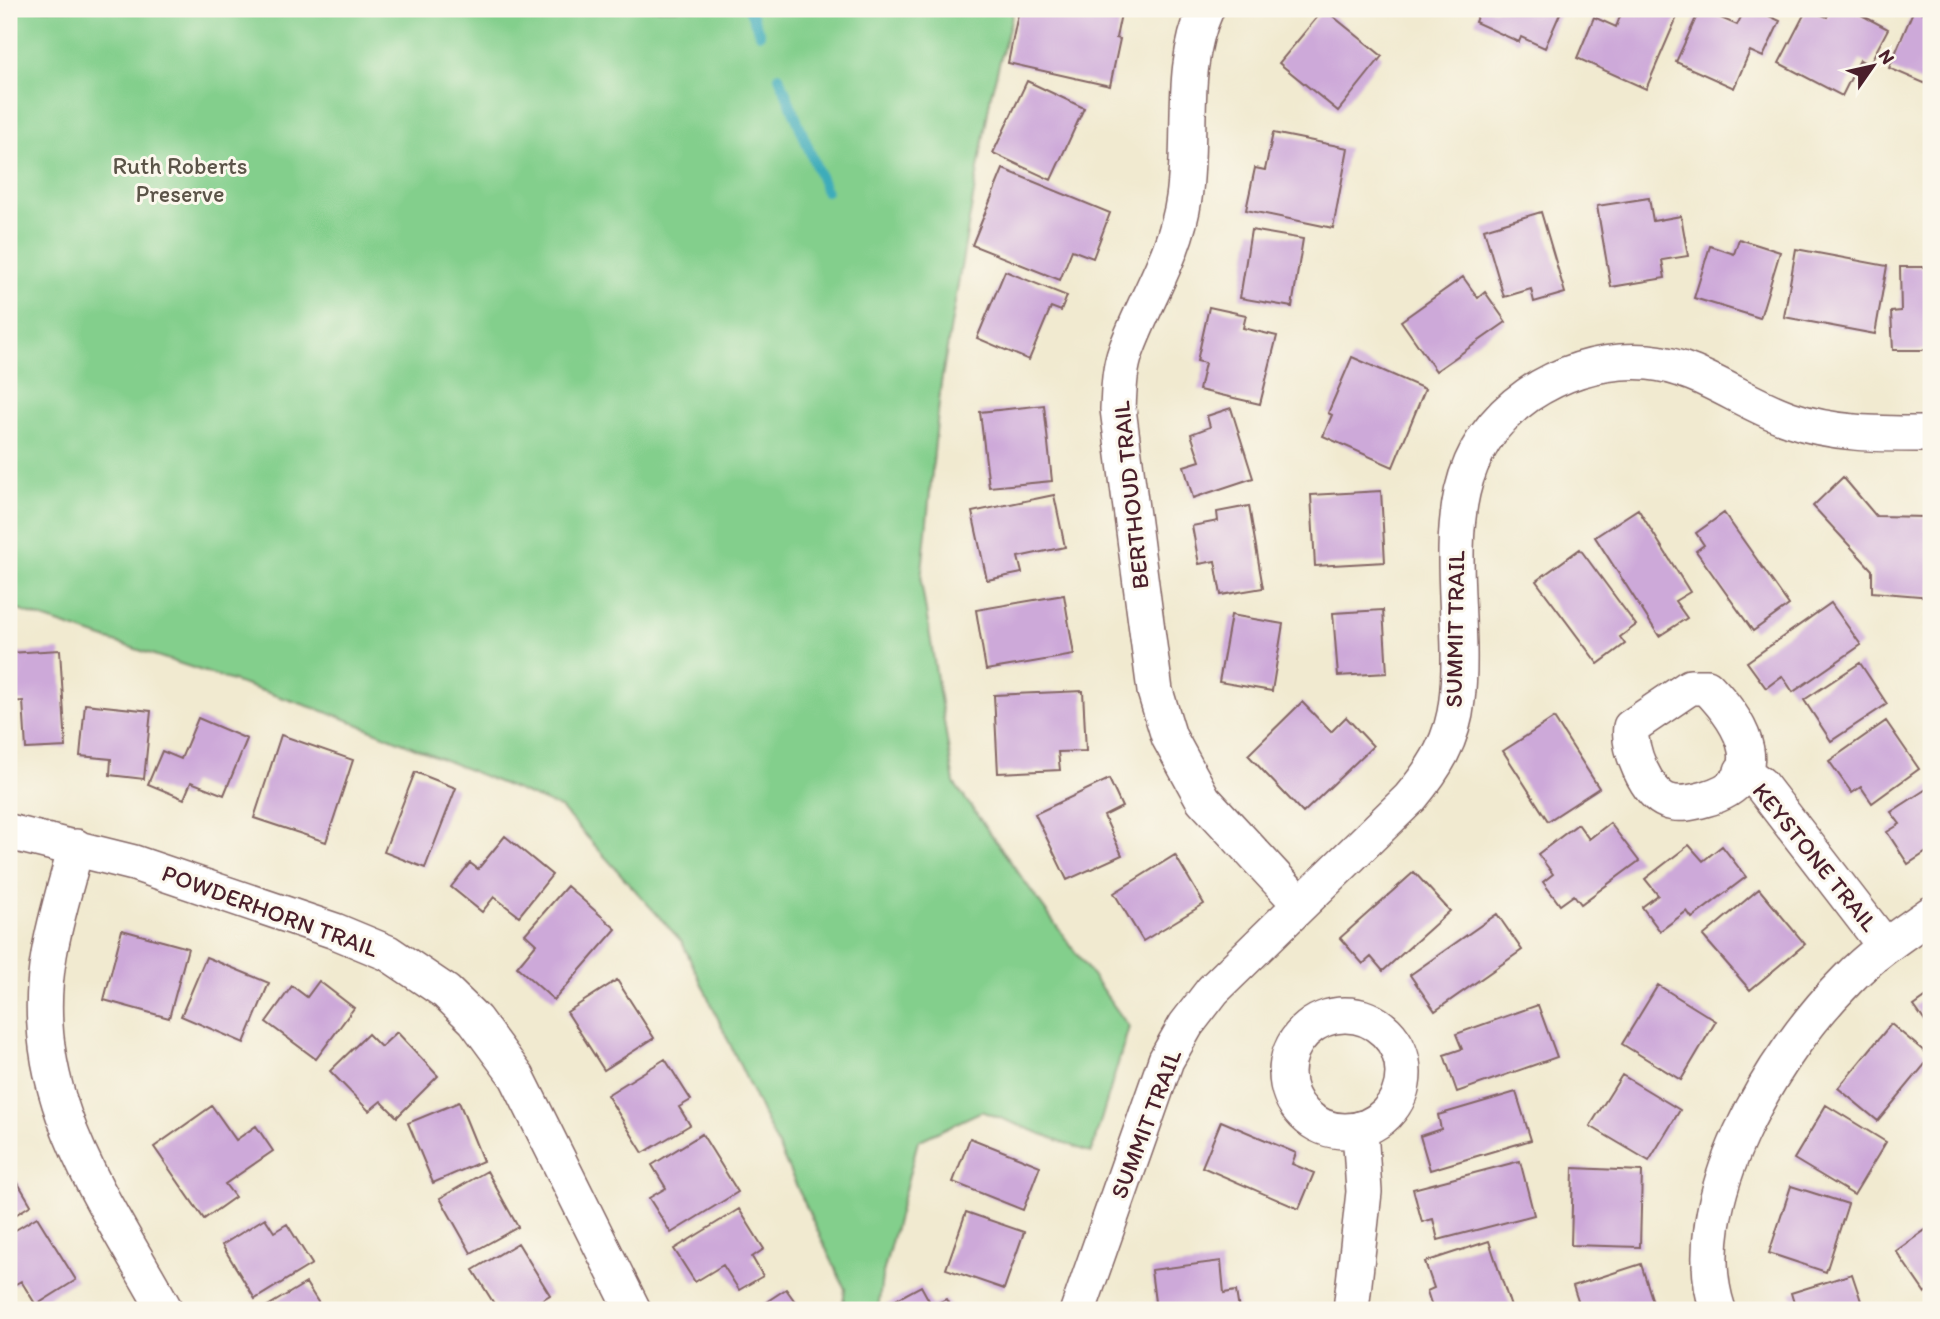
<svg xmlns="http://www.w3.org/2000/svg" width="1940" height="1319" font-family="Itim,sans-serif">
  <rect width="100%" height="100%" fill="#fbf7ec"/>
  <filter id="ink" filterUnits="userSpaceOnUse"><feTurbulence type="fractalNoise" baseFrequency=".0143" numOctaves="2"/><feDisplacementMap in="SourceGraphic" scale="14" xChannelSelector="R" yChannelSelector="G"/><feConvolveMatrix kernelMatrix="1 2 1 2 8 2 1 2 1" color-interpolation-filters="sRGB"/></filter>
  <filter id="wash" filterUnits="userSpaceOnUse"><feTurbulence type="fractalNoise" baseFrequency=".00686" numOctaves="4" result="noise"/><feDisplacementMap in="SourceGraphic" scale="28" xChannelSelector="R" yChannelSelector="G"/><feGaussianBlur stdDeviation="1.57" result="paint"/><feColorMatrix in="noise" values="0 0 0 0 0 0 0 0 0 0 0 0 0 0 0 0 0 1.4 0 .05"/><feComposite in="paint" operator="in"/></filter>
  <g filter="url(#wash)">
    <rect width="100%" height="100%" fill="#f1ead0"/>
    <path fill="#83cf8c" stroke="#66775c" stroke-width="2" d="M9,9H1014L991,94L941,383L921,581L954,783L1129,1027L1091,1153L982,1111L918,1141L882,1277L878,1310H842L845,1289L682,942L561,808L338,716L9,607Z"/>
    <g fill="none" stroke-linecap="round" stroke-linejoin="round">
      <path stroke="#3dacba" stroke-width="10" d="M749,9L760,34
        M779,76L826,191"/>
    </g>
    <g id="blocks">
      <path fill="#cda9d9" d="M1019,9H1122L1116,38L1120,39L1110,86L1008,63Z
        M1324,9L1382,56L1338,111L1279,63Z
        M1480,9H1562L1545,48L1521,37L1519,42L1475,22Z
        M1623,9H1659L1677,17L1646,89L1577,58L1594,17L1616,27Z
        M1700,9L1737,25L1745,9H1754L1780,21L1763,57L1750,51L1734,88L1676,62Z
        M1807,9L1827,17L1831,9H1850L1888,29L1869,65L1860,60L1842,96L1779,63Z
        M1914,9L1931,16V86L1889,68Z
        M1027,81L1084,108L1051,180L993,153Z
        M1273,133L1348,148L1333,228L1246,210L1255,168L1265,170Z
        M1003,169L1110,213L1093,258L1072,250L1060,280L972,245Z
        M1649,198L1653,221L1681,216L1688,256L1662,260L1665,278L1611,287L1597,206Z
        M1541,212L1565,293L1534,302L1531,289L1504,297L1484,229Z
        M1251,230L1303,239L1292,307L1240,298Z
        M1739,239L1780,252L1760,318L1694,298L1710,246L1734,254Z
        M1796,249L1887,266L1875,334L1784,317Z
        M1900,267H1931V350H1893L1891,312L1901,311Z
        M1005,271L1067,296L1061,311L1051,307L1029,360L977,338Z
        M1463,277L1478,298L1485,292L1506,322L1436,371L1401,321Z
        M1209,307L1246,315L1243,328L1277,336L1260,404L1199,390L1205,363L1197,361Z
        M1352,357L1425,389L1393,467L1323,436L1332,415L1328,413Z
        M1044,405L1052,481L989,487L980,412Z
        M1231,408L1253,478L1193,498L1184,466L1200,461L1191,434L1210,427L1207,416Z
        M1843,477L1876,516L1926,517L1925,529H1931V597L1872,592V570L1813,506Z
        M1381,491L1385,562L1315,566L1311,495Z
        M1054,495L1065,547L1018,557L1022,573L987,580L972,512Z
        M1249,506L1263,588L1221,595L1215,561L1199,564L1192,526L1218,521L1217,512Z
        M1638,509L1690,592L1675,601L1687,618L1659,636L1595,537Z
        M1724,513L1789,605L1753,631L1696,551L1704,545L1696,533Z
        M1580,549L1636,625L1620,637L1625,644L1598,664L1536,581Z
        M1064,595L1074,655L986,670L976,610Z
        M1831,603L1861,645L1793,692L1782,676L1766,688L1747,662Z
        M1383,610L1387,673L1338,676L1333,613Z
        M1231,615L1283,624L1272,691L1219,682Z
        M60,650L66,747L26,749L23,701L9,702V653Z
        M1860,663L1887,704L1831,741L1804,700Z
        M1083,691L1086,751L1058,752L1060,770L998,773L994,695Z
        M1302,702L1331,732L1346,717L1373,746L1303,813L1248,755Z
        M85,704L151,711L144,779L110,775L111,759L80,756Z
        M198,718L247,739L224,795L191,782L184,799L148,784L162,751L181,759Z
        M1554,718L1599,788L1548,821L1503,751Z
        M1886,721L1919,769L1872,803L1861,787L1852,793L1829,761Z
        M281,735L353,760L326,842L254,818Z
        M415,772L456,788L425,868L384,852Z
        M1109,779L1122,807L1104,816L1122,855L1067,880L1035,814Z
        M1931,786V849L1908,864L1887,832L1900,824L1891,812Z
        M1610,823L1639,861L1581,904L1574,895L1560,905L1543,882L1553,874L1538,854L1578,824L1589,839Z
        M505,836L552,875L519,916L494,897L482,912L451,887L470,863L478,869Z
        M1689,845L1703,861L1722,846L1746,877L1692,918L1687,911L1660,931L1642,907L1658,895L1645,879Z
        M1175,855L1204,904L1143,941L1114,893Z
        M1414,872L1450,911L1383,971L1371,957L1363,964L1340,938Z
        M567,886L616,929L554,1000L517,967L536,944L525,934Z
        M1759,889L1805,944L1750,990L1703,936Z
        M1497,914L1522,950L1435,1011L1410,975Z
        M122,930L188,948L169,1018L104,1000Z
        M206,957L269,983L244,1043L181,1016Z
        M617,980L654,1038L604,1070L567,1012Z
        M319,981L354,1008L316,1059L266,1022L292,986L307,997Z
        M1658,985L1716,1021L1681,1080L1622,1044Z
        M1931,994V1030L1914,1006Z
        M1538,1005L1557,1057L1457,1092L1444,1055L1462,1049L1456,1034Z
        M1891,1024L1931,1057L1878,1121L1838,1088Z
        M397,1032L438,1076L397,1117L381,1101L369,1111L330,1071L368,1034L381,1047Z
        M665,1059L691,1100L679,1107L690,1125L643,1153L607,1095Z
        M1622,1075L1680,1110L1649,1161L1590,1126Z
        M1516,1092L1531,1140L1430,1170L1420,1136L1441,1129L1438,1115Z
        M459,1102L483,1161L433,1183L408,1123Z
        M1826,1105L1886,1142L1854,1195L1794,1159Z
        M212,1106L236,1140L256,1126L273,1151L225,1184L235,1197L204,1219L154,1147Z
        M1221,1121L1296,1153L1292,1164L1314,1173L1299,1209L1202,1167Z
        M702,1134L738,1192L671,1233L649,1198L666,1188L652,1165Z
        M970,1138L1040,1166L1023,1210L953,1182Z
        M1520,1161L1534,1215L1438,1240L1433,1219L1422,1222L1413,1189Z
        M9,1168L31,1205L9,1219Z
        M1573,1168L1642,1171L1640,1247L1571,1245Z
        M487,1171L518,1227L471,1253L440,1198Z
        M1791,1186L1848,1204L1826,1272L1769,1253Z
        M739,1209L764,1249L752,1257L763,1276L739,1290L723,1265L695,1282L674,1249Z
        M966,1212L1024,1232L1004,1289L946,1269Z
        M37,1217L76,1280L36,1305L21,1281L14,1285L9,1277V1234Z
        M265,1218L274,1232L287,1224L312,1264L255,1299L222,1245Z
        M1931,1226V1289L1925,1293L1896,1251Z
        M1489,1241L1511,1307L1501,1310H1433L1427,1291L1434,1288L1425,1262Z
        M518,1243L550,1295L525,1310H498L473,1270Z
        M1221,1261L1224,1293L1236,1291L1239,1310H1156L1151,1270Z
        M1641,1264L1653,1302L1628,1310H1581L1573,1286Z
        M1852,1274L1864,1310H1796L1791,1293Z
        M306,1283L323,1310H261Z
        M921,1286L932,1306L946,1299L952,1310H888L886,1305Z
        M786,1289L801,1310H754Z"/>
    </g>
  </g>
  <g filter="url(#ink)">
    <use href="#blocks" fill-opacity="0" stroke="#846665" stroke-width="2"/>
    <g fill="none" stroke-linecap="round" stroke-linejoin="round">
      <defs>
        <path id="minor" d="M1206,9C1179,68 1193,134 1184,198C1176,254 1145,299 1126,351C1119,370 1119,390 1118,409L1155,691L1169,737L1203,799L1300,904
          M1690,687H1707C1742,723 1776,779 1705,799C1694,802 1679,806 1667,801C1646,793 1628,748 1631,727Z
          M1742,771L1760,784L1885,946
          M9,832L134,863L335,931L388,953L446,992L475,1020L517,1077L633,1310
          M76,847C67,882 55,919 49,955C24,1093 102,1196 165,1310
          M1287 1073a58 58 0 1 1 116 0a58 58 0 1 1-116 0Z
          M1078,1310L1166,1060L1186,1025L1213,990L1410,798C1435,768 1453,740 1457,700C1469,593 1420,470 1528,395C1564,371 1604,359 1648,362C1699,366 1742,403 1790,419C1836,435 1884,434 1931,434
          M1351,1310L1364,1192L1360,1129
          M1718,1310C1682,1203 1773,1054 1847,980C1872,954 1902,934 1931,914"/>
      </defs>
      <use href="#minor" stroke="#846665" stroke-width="38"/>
      <use href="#minor" stroke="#fff" stroke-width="35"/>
    </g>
  </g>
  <g text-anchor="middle" stroke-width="6" stroke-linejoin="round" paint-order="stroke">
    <g font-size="24" fill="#5b5448" stroke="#fbf7ec">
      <text x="180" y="174">Ruth Roberts<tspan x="180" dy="28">Preserve</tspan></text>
    </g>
    <g font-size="24" fill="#4a1f2b" stroke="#fbf7ec">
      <text transform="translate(1131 495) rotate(-96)" y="8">BERTHOUD TRAIL</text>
      <text transform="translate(1455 629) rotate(-89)" y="8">SUMMIT TRAIL</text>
      <text transform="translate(1815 857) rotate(51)" y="8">KEYSTONE TRAIL</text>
      <text transform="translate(270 911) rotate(20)" y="8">POWDERHORN TRAIL</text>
      <text transform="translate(1146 1124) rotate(-69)" y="8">SUMMIT TRAIL</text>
    </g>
  </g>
  <rect width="1940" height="1319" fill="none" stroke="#fbf7ec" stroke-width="35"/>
  <g transform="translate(1873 66) rotate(56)" stroke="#fbf7ec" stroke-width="5" paint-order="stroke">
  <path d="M0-5L12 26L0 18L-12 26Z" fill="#4a1f2b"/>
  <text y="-10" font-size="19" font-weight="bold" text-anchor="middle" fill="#4a1f2b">N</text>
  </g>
</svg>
